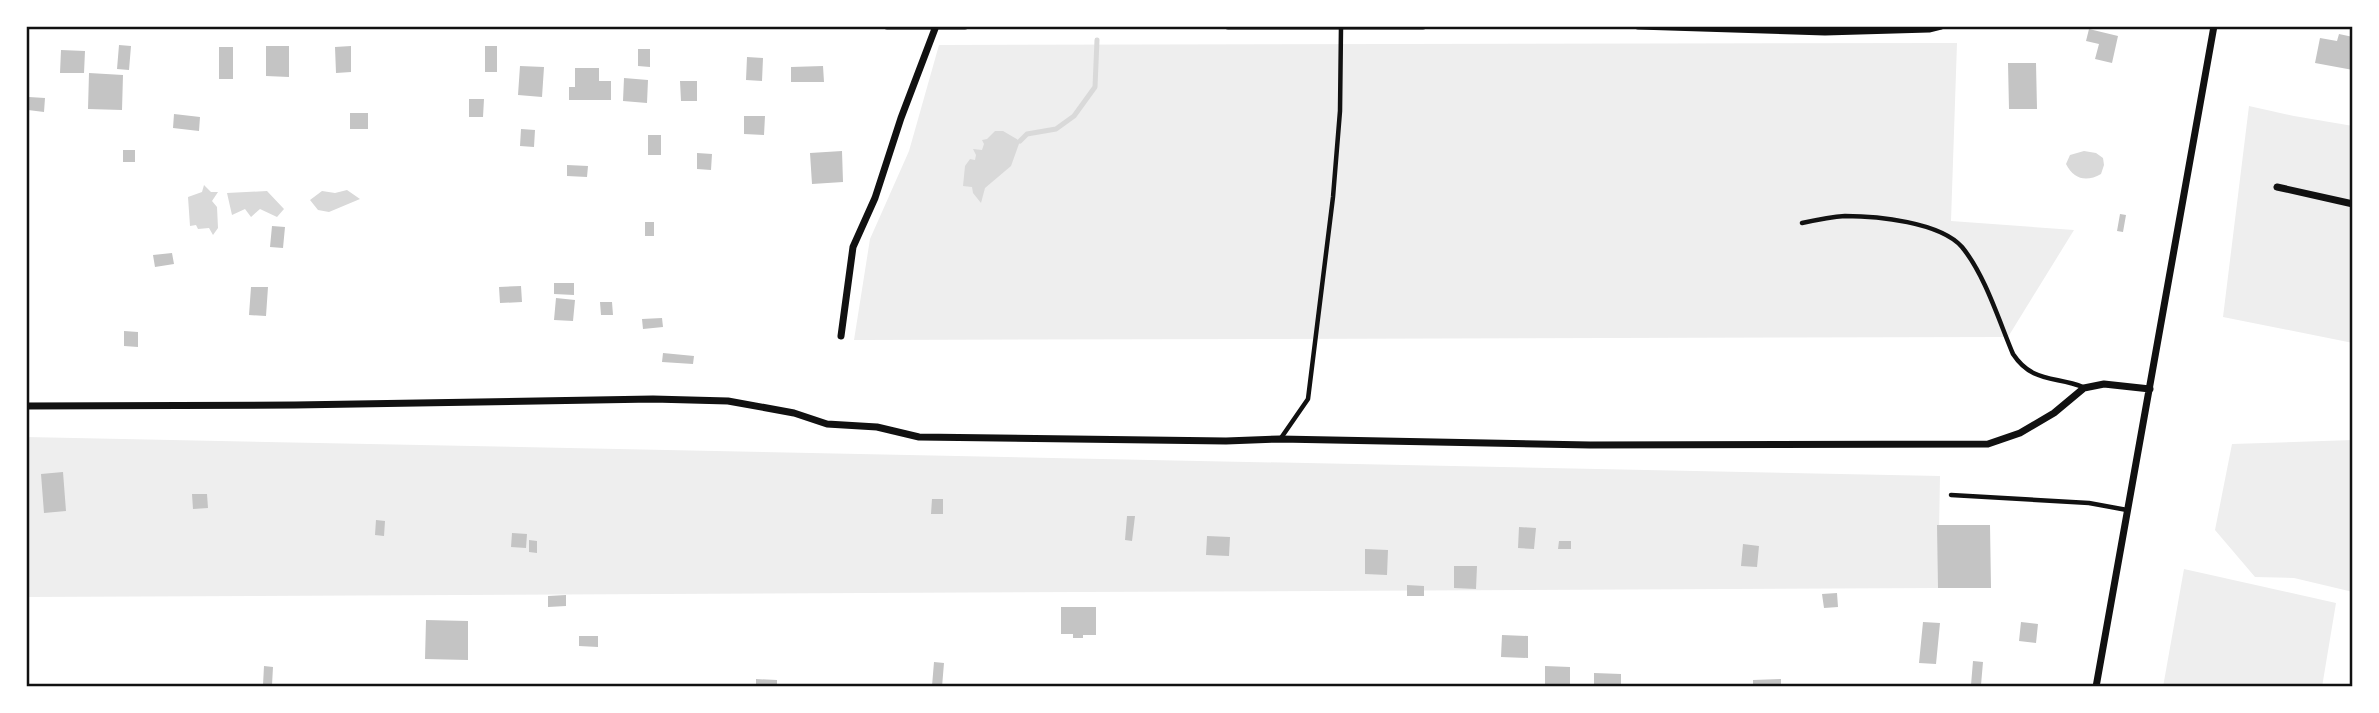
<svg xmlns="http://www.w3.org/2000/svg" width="2379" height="713" font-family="Helvetica,sans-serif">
  <rect width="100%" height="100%" fill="#fff"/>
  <path fill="#eee" d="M1957,43L1951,221L2074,230L2008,337L854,340L870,239L909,151L939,45Z
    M2249,106L2294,116L2353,126V343L2223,317Z
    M26,437L1940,476L1938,588L26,597Z
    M2353,440V592L2294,578L2255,577L2215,530L2232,444Z
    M2184,569L2336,603L2322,687H2163Z"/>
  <path fill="#d9d9d9" d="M995,131H1003L1020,141L1011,166L985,188L981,203L973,193L972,187L963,186L965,166L970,159L975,160L976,155L973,149L982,150L984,144L982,140L987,139Z
    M2084,151L2096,153L2103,158L2104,165L2101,174C2087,182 2074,180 2066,164L2070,155Z
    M204,185L211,192H218L212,201L217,207L218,228L213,235L209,228L198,229L196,225L190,226L188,197L202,192Z
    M347,190L360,199L329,212L318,210L310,200L322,191L335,193Z
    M267,191L284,209L277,217L260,209L251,217L245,209L232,215L227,193Z"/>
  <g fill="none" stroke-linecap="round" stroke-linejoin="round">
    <path stroke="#d9d9d9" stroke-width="5" d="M1020,141L1027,134L1056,129L1074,116L1095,87L1097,40"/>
  </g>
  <path fill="#c4c4c4" d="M2089,29L2118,36L2112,63L2095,59L2099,44L2086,41Z
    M2339,34L2353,37V70L2315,63L2320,38L2337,41Z
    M119,45L131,46L129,70L117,69Z
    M266,46H289V77L266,76Z
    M351,46V72L336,73L335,47Z
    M485,46H497V72H485Z
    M219,47H233V79H219Z
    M638,49H650V67L638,66Z
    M61,50L85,51L84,73H60Z
    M747,57L763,58L762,81L746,80Z
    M2008,63H2036L2037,109H2009Z
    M520,66L544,67L542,97L518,95Z
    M823,66L824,82H791V67Z
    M575,68H599V81H611V100H569V87H575Z
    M89,73L123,75L122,110L88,109Z
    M624,78L648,80L647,103L623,101Z
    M680,81H697V101H681Z
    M29,97L45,98L44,112L28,110Z
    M469,99H484L483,117H469Z
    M350,113H368V129H350Z
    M174,114L200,117L199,131L173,128Z
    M744,116H765L764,135L744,134Z
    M521,129L535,130L534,147L520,146Z
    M648,135H661V155H648Z
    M123,150H135V162H123Z
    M842,151L843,182L812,184L810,153Z
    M697,153L712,154L711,170L697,169Z
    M567,165L588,166L587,177L567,176Z
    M2120,214L2126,215L2123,232L2117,231Z
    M645,222H654V236H645Z
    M272,226L285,227L283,248L270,247Z
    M172,253L174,264L155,267L153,255Z
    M554,283H574V295L554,294Z
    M521,286L522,302L500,303L499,287Z
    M251,287H268L266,316L249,315Z
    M556,298L575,300L573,321L554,320Z
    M600,302H612L613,315H601Z
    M662,318L663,327L643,329L642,319Z
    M124,331L138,332V347L124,346Z
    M663,353L694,356L693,364L662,362Z
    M63,472L66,511L44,513L41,474Z
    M192,494H207L208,508L193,509Z
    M932,499H943V514H931Z
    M1127,516H1135L1132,541L1125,540Z
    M376,520L385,521L384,536L375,535Z
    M1937,525H1990L1991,588H1938Z
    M1519,527L1536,528L1534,549L1518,548Z
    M512,533L527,534L526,548L511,547Z
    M1207,536L1230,537L1229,556L1206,555Z
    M529,540L537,541V553L529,552Z
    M1559,541H1571V549H1558Z
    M1743,544L1759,546L1757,567L1741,566Z
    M1365,549L1388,550L1387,575L1365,574Z
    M1454,566H1477L1476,589L1454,588Z
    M1407,585L1424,586V596H1407Z
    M1837,593L1838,607L1824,608L1822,594Z
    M566,595V606L548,607V596Z
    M1061,607H1096V635H1083V638H1073V634H1061Z
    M426,620L468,621V660L425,659Z
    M1923,622L1940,623L1936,664L1919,663Z
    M2021,622L2038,624L2036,643L2019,641Z
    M1502,635L1528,636V658L1501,657Z
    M579,636H598V647L579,646Z
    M1973,661L1983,662L1981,685H1971Z
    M934,662L944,663L942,687L932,686Z
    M264,666L273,667L272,685H263Z
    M1545,666L1570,667V687H1545Z
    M1594,673L1621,674V687H1594Z
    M756,679L777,680V687H756Z
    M1781,679V687H1753V680Z"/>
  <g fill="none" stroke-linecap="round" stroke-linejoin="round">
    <path stroke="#111" stroke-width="4.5" d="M1802,223C1816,220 1831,217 1845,216C1877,216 1940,222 1962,247C1985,275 1999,321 2013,354C2032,383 2055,376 2083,387
      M1281,438L1308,399L1333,197L1340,111L1341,27
      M1951,495L2089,503L2127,510"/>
    <path stroke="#111" stroke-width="7" d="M887,26H965
      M1228,26H1423
      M1638,26L1825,32L1929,29L1941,26
      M2277,187L2353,204
      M841,336L853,247L875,198L901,118L936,26
      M26,406L295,405L653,399L728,401L794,413L827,424L877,427L919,437L1226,441L1280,439L1590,445L1988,444L2020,433L2054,413L2084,388L2104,384L2150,389
      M2096,687L2214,26"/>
  </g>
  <rect width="2379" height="713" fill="none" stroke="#ffffff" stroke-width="56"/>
  <rect x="28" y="28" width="2323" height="657" fill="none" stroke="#111" stroke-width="2.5"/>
</svg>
